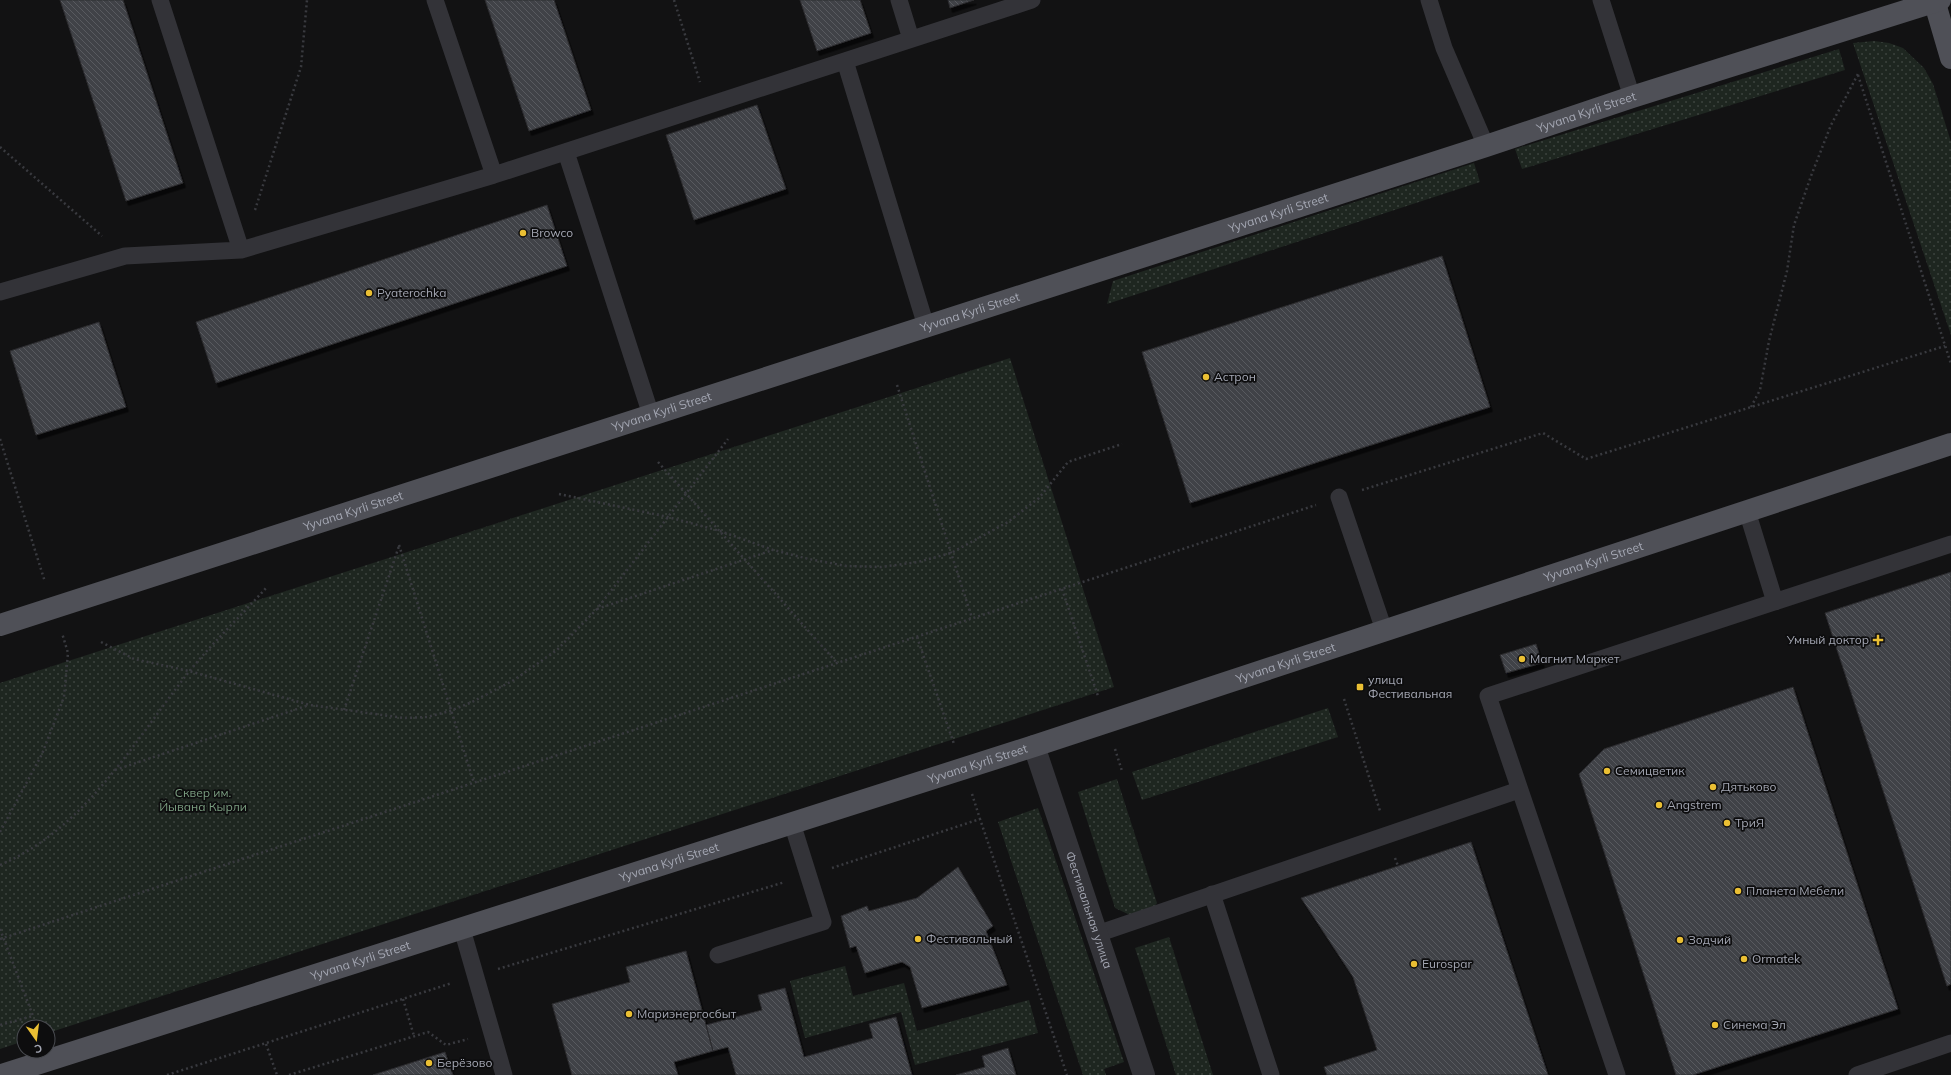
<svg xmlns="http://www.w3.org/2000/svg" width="1951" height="1075" font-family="Mulish,sans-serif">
  <defs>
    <pattern id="grass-dots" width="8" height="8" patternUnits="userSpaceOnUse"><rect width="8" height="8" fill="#1e2620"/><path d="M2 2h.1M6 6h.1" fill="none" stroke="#3c433e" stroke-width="1.8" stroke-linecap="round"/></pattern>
    <pattern id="building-back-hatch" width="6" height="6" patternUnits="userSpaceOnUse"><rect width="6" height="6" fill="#414246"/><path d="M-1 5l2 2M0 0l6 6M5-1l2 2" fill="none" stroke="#595a5e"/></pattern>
    <filter id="shadow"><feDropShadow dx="2.5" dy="4.5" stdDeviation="0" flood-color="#0009"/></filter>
  </defs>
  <rect width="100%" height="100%" fill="#121213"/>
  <path fill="url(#grass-dots)" d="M1874,41L1889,43L1903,48L1924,68L1933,84L1951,142V335L1853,43Z
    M1839,49L1845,70L1522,169L1515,149Z
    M1474,163L1480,182L1107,304L1113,281Z
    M1010,358L1114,687L48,1033V1027H24V1041L0,1049V683Z
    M1328,708L1338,737L1142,800L1132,772Z
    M1117,779L1157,903L1151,912L1130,915L1115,908L1078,792Z
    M1038,808L1124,1062L1104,1069L1106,1075H1083L998,822Z
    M1169,937L1213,1075H1176L1135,948Z
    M845,966L853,996L904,983L917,1031L1029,1000L1038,1033L915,1065L901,1012L805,1038L790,981Z"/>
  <path fill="url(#building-back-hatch)" stroke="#2c2c2f" filter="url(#shadow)" d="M60,0H123L183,183L126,201Z
    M485,0H554L591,110L529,131Z
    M800,0H860L871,33L817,51Z
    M948,0H974L950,8Z
    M757,105L786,189L694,220L666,135Z
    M547,205L567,266L216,383L196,322Z
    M1442,256L1490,407L1190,503L1142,352Z
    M99,322L126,407L36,435L10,351Z
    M1951,572V984L1947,986L1825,613Z
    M1536,644L1542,663L1506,673L1500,655Z
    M1793,687L1898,1009L1693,1075H1676L1579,774L1604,749Z
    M1471,842L1548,1075H1327L1324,1067L1377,1050L1353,977L1301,898Z
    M958,867L993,926L986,931L1007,985L922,1008L910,967L902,962L865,973L856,946L850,948L841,916L867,906L869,911L917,898Z
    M686,951L713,1051L674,1062L678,1075H572L552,1004L630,982L626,967Z
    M785,988L804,1057L873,1038L869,1024L896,1017L912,1075H736L728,1047L713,1051L706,1025L762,1010L758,995Z
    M1008,1048L1016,1075H956L985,1067L982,1056Z
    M445,1052L453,1075H373Z"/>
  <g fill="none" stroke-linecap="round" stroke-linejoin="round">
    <path stroke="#393a3f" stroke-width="2.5" stroke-dasharray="2 3" stroke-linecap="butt" d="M674,0L700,82
      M1858,75L1951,364
      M0,147L102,236
      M255,210L301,67L307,0
      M897,385L972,618
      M1751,407L1760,390L1769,341L1787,271L1794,225L1811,176L1831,125L1858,74
      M0,439L45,582
      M658,462L837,663
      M1362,490L1543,433L1586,459L1945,346
      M559,494L668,517L720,531L773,550L809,559L846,566L881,567L918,562L951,553L1008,522L1039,498L1068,462L1122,444
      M399,545L474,783
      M1062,589L1098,696
      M597,609L773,550
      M917,637L954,744
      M101,642L134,659L189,671L310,705L404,718L427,717L450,711L472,702L514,680L557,650L597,609L728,439
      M1344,699L1380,811
      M344,710L399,546
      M1115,749L1122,771
      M115,770L309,705
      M972,794L980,819
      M0,832L42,754L64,697L68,653L62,633
      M1395,858L1398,866
      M0,865C85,829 133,743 188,673C212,643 241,616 266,588
      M832,868L980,819L1067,1075
      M0,929L33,1016L0,1025
      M0,939L1316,505
      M498,969L785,882
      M403,999L414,1036
      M266,1044L277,1075
      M167,1075L452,983
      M289,1075L428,1032L446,1045L468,1039"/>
    <path stroke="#333338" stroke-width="17" d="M160,0L241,250
      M435,0L494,175
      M899,0L911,39
      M1429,0L1444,48L1486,146
      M1601,0L1632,97
      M845,61L926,326
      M566,152L651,415
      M0,292L125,256L241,250L494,175L1032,0
      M1339,497L1384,630
      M1747,511L1775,602
      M1212,894L1271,1075
      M462,929L504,1075
      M1097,934L1519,790
      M718,955L823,922L792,823
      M1617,1075L1488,696L1951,544
      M1857,1075L1951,1043"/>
    <path stroke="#333338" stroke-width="22" id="s1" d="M1034,746L1144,1075"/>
    <g stroke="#4f5057" stroke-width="22">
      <path d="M1934,0L1951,58"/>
      <path id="s2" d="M0,625L1486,146L1632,97L1940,0"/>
      <path id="s3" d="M2,1075L1034,746L1951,444"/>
    </g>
  </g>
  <g fill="#eabf33" stroke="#0d0d0e" stroke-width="1.5">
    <circle cx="523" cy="233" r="4"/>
    <circle cx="369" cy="293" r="4"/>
    <circle cx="1206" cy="377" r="4"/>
    <path d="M1876 634h4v4h4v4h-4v4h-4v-4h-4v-4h4z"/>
    <circle cx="1522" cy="659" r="4"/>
    <rect x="1356" y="683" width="8" height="8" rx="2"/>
    <circle cx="1607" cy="771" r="4"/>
    <circle cx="1713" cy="787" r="4"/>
    <circle cx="1659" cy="805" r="4"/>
    <circle cx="1727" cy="823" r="4"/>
    <circle cx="1738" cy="891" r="4"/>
    <circle cx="918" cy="939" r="4"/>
    <circle cx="1680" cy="940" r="4"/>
    <circle cx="1744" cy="959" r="4"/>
    <circle cx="1414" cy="964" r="4"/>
    <circle cx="629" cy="1014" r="4"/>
    <circle cx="1715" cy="1025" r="4"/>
    <circle cx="429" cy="1063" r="4"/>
  </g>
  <g text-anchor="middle" stroke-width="3.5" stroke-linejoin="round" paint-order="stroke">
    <g font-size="12" fill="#a4a7b3" stroke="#0d0d0e">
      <text dy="4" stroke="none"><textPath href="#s2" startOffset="1667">Yyvana Kyrli Street</textPath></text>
      <text dy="4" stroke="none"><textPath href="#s2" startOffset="1343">Yyvana Kyrli Street</textPath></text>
      <text dy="4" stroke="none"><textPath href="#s2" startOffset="1019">Yyvana Kyrli Street</textPath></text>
      <text dy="4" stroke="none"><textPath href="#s2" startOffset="695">Yyvana Kyrli Street</textPath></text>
      <text dy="4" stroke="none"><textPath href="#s2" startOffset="371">Yyvana Kyrli Street</textPath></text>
      <text dy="4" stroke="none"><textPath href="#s3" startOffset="1672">Yyvana Kyrli Street</textPath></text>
      <text dy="4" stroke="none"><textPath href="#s3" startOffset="1348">Yyvana Kyrli Street</textPath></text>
      <text dy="4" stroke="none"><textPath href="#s3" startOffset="1024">Yyvana Kyrli Street</textPath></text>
      <text dy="4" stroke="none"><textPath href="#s3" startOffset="700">Yyvana Kyrli Street</textPath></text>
      <text dy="4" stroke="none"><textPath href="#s1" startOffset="173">Фестивальная улица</textPath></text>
      <text dy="4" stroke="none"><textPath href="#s3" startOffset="376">Yyvana Kyrli Street</textPath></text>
    </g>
    <g font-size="12" fill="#a4a7b3" stroke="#0d0d0e" text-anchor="start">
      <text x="531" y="237">Browco</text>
      <text x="377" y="297">Pyaterochka</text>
      <text x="1214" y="381">Астрон</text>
      <text x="1869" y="644" text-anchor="end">Умный доктор</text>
      <text x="1530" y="663">Магнит Маркет</text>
      <text x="1368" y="684">улица<tspan x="1368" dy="14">Фестивальная</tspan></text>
      <text x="1615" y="775">Семицветик</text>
      <text x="1721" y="791">Дятьково</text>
      <text x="1667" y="809">Angstrem</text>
      <text x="1735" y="827">ТриЯ</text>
      <text x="1746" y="895">Планета Мебели</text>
      <text x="926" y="943">Фестивальный</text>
      <text x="1688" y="944">Зодчий</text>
      <text x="1752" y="963">Ormatek</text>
      <text x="1422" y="968">Eurospar</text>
      <text x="637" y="1018">Мариэнергосбыт</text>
      <text x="1723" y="1029">Синема Эл</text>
      <text x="437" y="1067">Берёзово</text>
    </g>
    <g font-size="12" fill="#7b9e81" stroke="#0d0d0e">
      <text x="203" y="797">Сквер им.<tspan x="203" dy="14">Йывана Кырли</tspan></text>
    </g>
  </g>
  <g transform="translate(36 1039) rotate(166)"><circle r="19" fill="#0d0d0e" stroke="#494b50"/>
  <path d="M0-3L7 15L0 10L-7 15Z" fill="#eabf33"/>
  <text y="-6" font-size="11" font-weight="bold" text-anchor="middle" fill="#a4a7b3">С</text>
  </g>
</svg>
